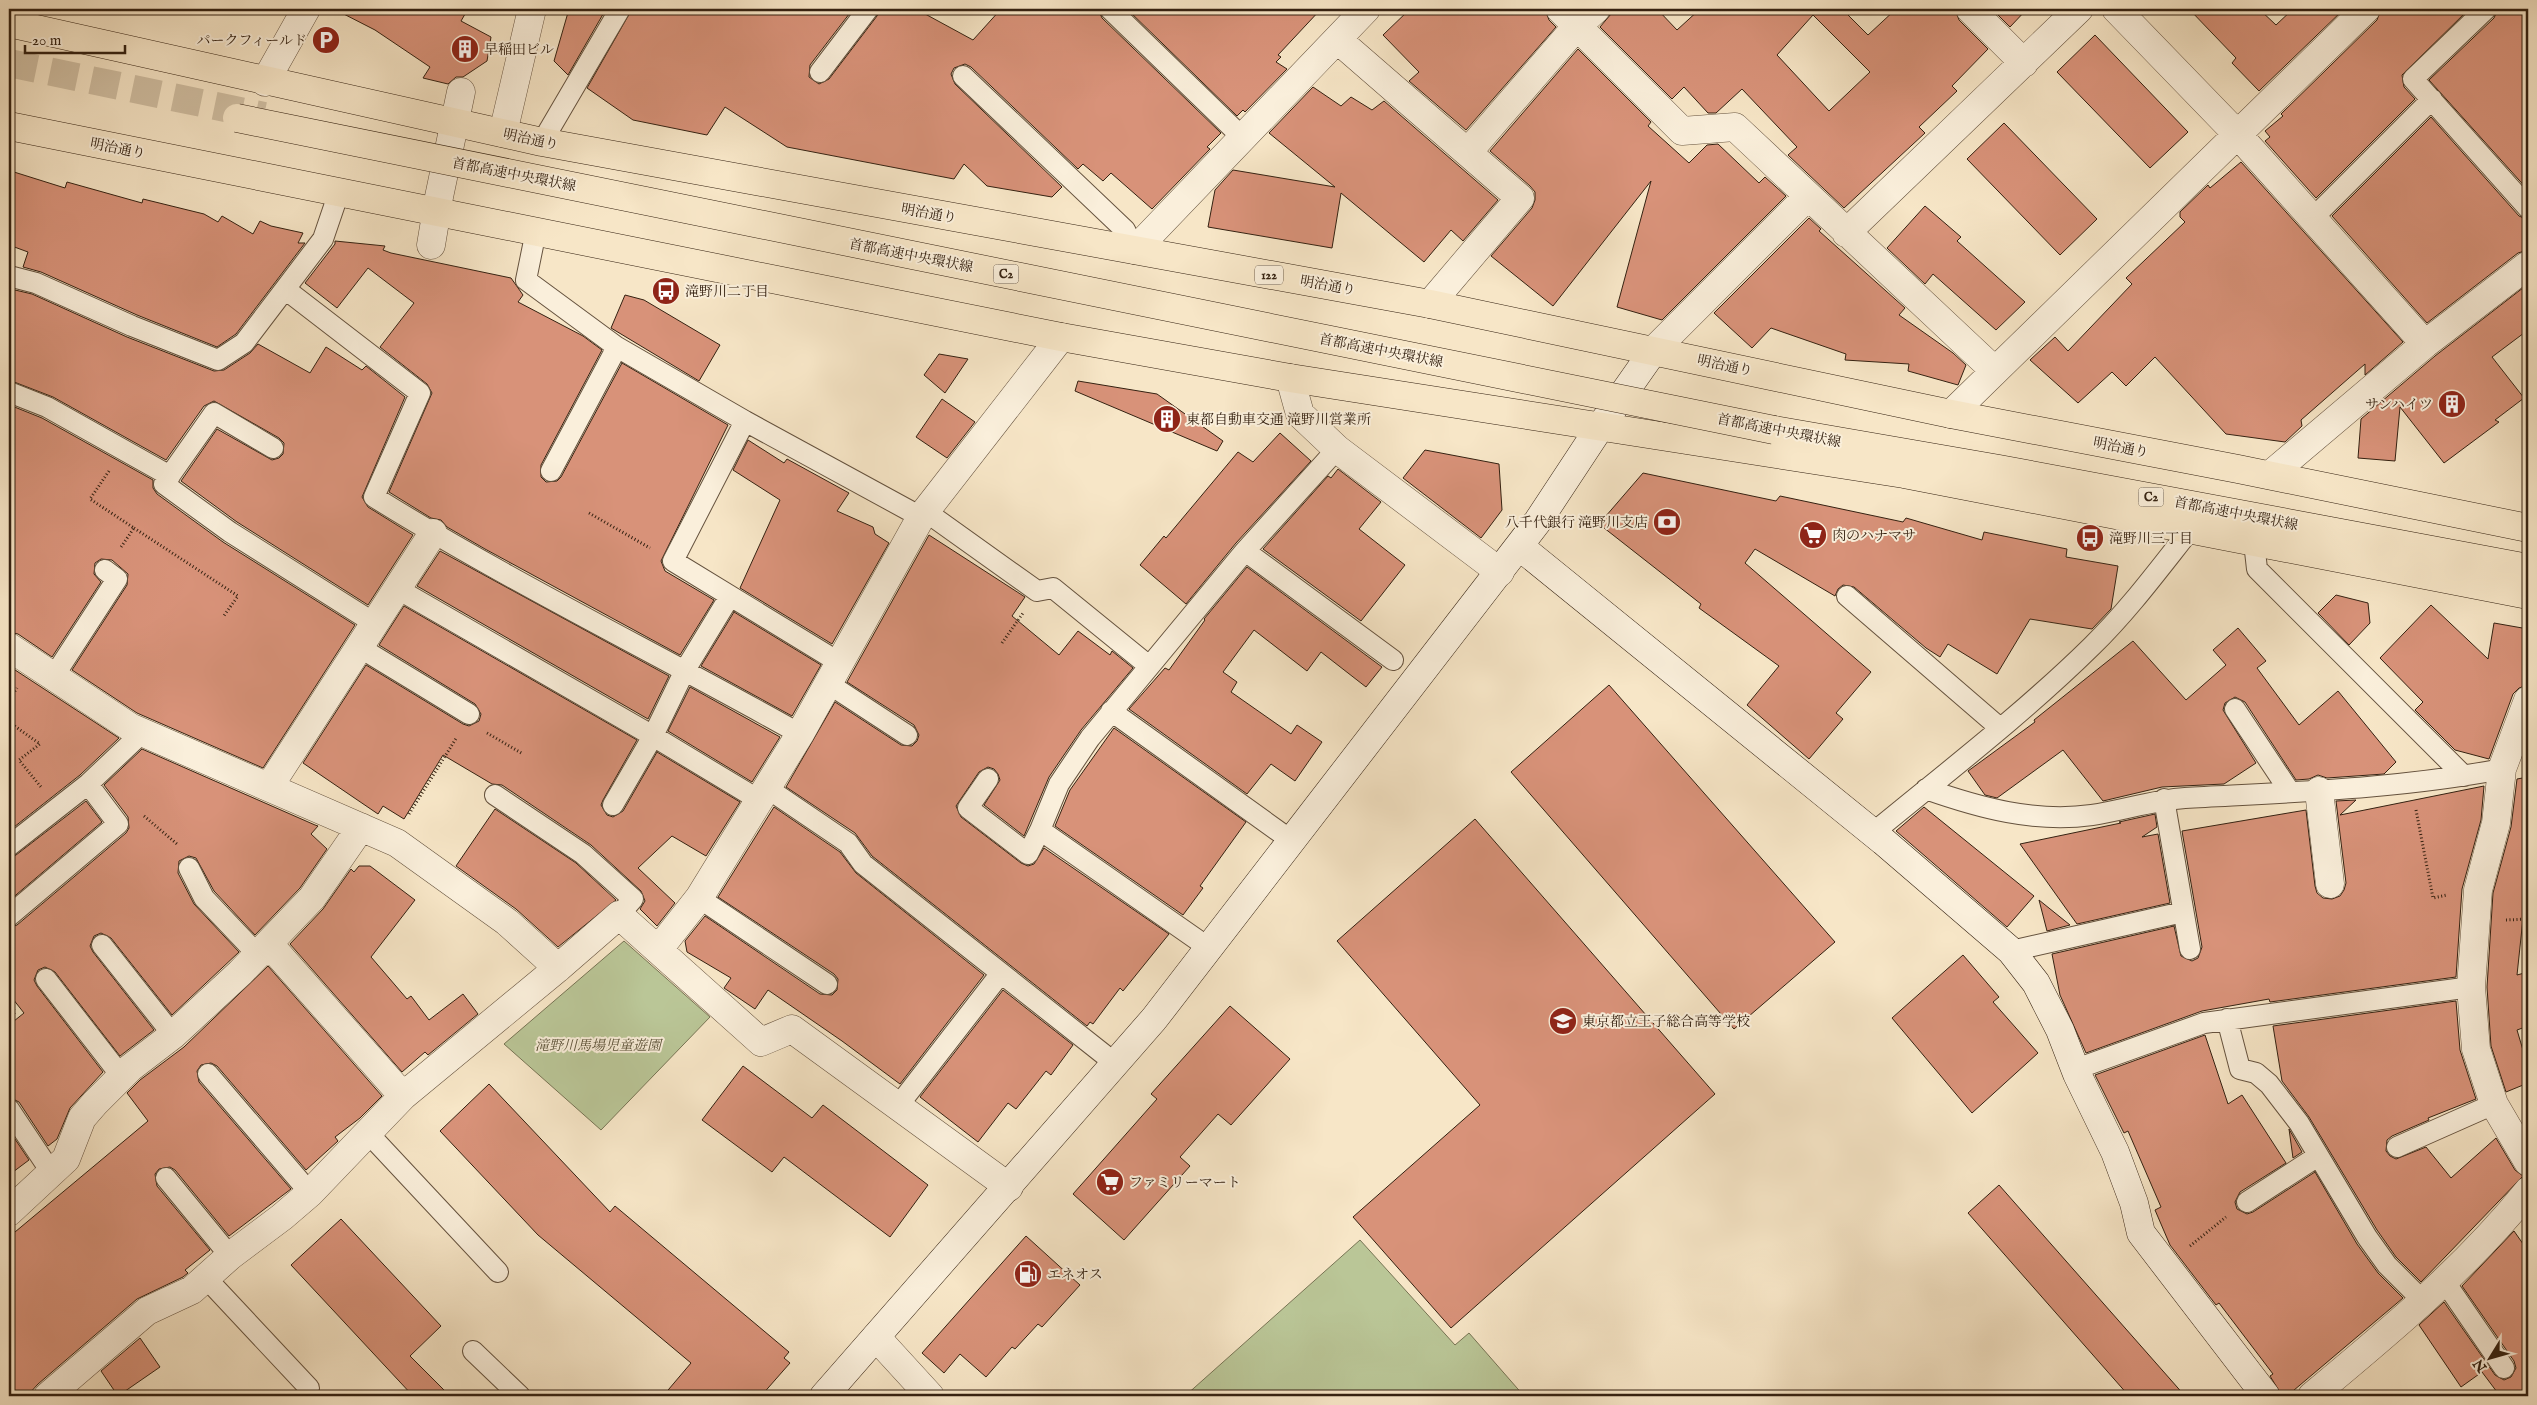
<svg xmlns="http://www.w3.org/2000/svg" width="2537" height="1405" font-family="'IM FELL English','Noto Serif JP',serif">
  <rect width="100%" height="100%" fill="#f7e6c7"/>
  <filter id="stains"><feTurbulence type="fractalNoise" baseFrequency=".004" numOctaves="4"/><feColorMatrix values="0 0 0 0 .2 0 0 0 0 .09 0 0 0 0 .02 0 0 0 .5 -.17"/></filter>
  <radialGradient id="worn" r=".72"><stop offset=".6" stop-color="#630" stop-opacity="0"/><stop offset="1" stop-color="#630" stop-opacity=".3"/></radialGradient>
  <path fill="#bac697" stroke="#777454" d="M624,941L710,1017L601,1130L504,1044Z
    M1360,1240L1455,1345L1469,1333L1524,1396H1185Z"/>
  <path fill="#d89279" stroke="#342111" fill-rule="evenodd" d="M334,9H468L461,21L491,37L487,61L463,77H456L448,84L423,78L430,67L375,30Z
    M569,9H606L568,75L554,61Z
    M632,9H853L810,65L809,77L819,84L829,79L877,16L880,9H916L973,40L1001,9H1098L1102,18L1221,133L1207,147L1210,149L1152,209L1111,173L1103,181L1083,164L1078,169L971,67L965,64L954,68L951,74L955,84L1062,187L1052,197L987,186L964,164L954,179L787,147L725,107L707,135L633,120L587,88Z
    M1127,9H1321L1278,55L1281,57L1276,62L1287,69L1245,112L1243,110L1237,116Z
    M1410,9H1545L1549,20L1556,27L1466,130L1409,81L1419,72L1383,35Z
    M1611,9H1657L1677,30L1700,9H1842L1868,35L1896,9H1955L1959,20L1988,49L1952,86L1957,91L1919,127L1925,133L1844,208L1788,155L1797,147L1742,89L1716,113H1708L1684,87L1672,99L1600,27L1611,14ZM1813,15L1870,72L1829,111L1777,55Z
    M1992,9H2027L2010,27Z
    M2189,9H2259L2276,25L2293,9H2344L2259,91L2232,63L2236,58Z
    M2381,9H2469L2402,75L2404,87L2415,99L2316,198L2265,141L2270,137L2265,131L2283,116L2281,114L2377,20Z
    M2498,9H2518L2528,20V190L2429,80L2494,18Z
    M2095,35L2188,132L2150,168L2057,72Z
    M1578,49L1651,122L1648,126L1689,163L1707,145L1718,144L1759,183L1765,177L1786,196L1662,320L1617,307L1651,181L1553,306L1491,256L1532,208L1535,200V192L1530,186L1490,151Z
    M1313,87L1341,106L1351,97L1372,110L1384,101L1498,200L1463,241L1451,230L1424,262L1341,193L1332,248L1208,227L1215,190L1233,170L1335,187L1269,133Z
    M2431,117L2519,216L2528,220V250L2518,253L2427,323L2332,216Z
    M2004,123L2097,219L2060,255L1967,159Z
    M2241,162L2403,342L2365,375V364L2301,420L2302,426L2285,442L2226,434L2155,357L2126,386L2112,372L2078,403L2030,360L2055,337L2068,351L2132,284L2126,278L2185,222L2180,217V212L2208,185L2210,188Z
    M14,172L65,188L67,182L142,203L143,199L204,214L218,222L222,216L253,234L260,221L271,226L303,233L298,243H305L236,334L217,347L137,315L41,272L23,267L28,252L9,245V187Z
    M1925,206L1961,237L1957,241L2025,302L1996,330L1933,274L1925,284L1887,248Z
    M1809,218L1821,229L1819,231L1905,308L1899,315L1953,353L1966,365L1958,385L1908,371L1909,364L1845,360L1846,354L1771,328L1752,348L1714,313Z
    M335,241L385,246L383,250L391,253L511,278L523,295L518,302L583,336L602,350L541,465V477L546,482L557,481L561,477L622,363L728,425L661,561L665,571L714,600L680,655L485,549L447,527L441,520L431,518L389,492L432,393L427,384L380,347L414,303L368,268L337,308L305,283L335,244Z
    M2528,284V330L2492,357L2524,398L2495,420L2499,422L2444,463L2400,407L2395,461L2358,458L2361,419L2435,356Z
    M15,290L32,294L127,337L214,371L224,370L250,353L258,344L310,373L326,347L362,370L366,366L405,397L362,497L368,507L413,535L368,605L237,522L181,481L217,429L272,460L279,458L283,454L284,443L279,438L214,401L204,406L166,460L53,397L9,380V307Z
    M625,295L644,300L720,345L699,381L611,328Z
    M939,354L968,359L945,393L924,375Z
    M1078,381L1157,394L1223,441L1217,451L1075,391Z
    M942,399L975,422L947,458L916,437Z
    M12,406L42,418L153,480V488L157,494L223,542L355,625L263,768L137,713L72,670L127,585L128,574L112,560L101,559L95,563L94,574L101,582L52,657L18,634L9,632V412Z
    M1280,433L1311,461L1236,543L1186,604L1140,565L1164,536L1166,538L1238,452L1253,462Z
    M748,440L784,463L787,459L849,493L837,511L873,527L875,534L889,543L832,644L740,588L780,500L733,470Z
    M1425,450L1499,464L1502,510L1481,538L1403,478Z
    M1338,469L1381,502L1359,529L1405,565L1361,621L1263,549L1328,476L1331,478Z
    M1643,473L1776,501L1780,496L1903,522L1906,518L1982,540L1984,532L2067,549L2066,557L2118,566L2111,609L2092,629L2030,619L1997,674L1948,644L1940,657L1926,648L1854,587L1843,585L1838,589L1835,596L1755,549L1745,563L1871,672L1836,713L1843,719L1809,759L1747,705L1779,666L1699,608L1701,604L1599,524Z
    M929,535L1025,597L1012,616L1059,655L1078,631L1110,655L1112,651L1133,668L1081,730L1049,777L1024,836L984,805L1000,780L998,774L994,769L988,767L979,772L956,806L961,817L1021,863L1028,866L1034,864L1044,848L1169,934L1123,991L1120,988L1093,1024L1090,1022L1087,1026L872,856L855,833L786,787L835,702L901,745L912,746L917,741L919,735L914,725L847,682Z
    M440,551L669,676L648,719L417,586Z
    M1247,567L1382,667L1366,687L1321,652L1307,671L1254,630L1223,672L1237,682L1231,692L1291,734L1297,725L1322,742L1295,781L1271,764L1247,794L1129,709L1165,668L1169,670L1205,620L1204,619Z
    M2336,595L2368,603L2370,623L2349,645L2318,613Z
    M2431,605L2488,659L2494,623L2528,629V685L2519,688L2513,694L2489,759L2455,750L2415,710L2423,702L2380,658Z
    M404,606L637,740L603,800L601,805L607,815L613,817L623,811L657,752L740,802L706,856L672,836L638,868L675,903L657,926L640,909L645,901L641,891L591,845L502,785L492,784L443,755L404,819L383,806L378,814L303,763L366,665L463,724L469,726L479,721L481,714L475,704L379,645Z
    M734,612L821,665L792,716L701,666Z
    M2238,628L2266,661L2257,668L2299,725L2338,691L2396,762L2384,774L2327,778L2318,775L2309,779L2296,780L2245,702L2235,697L2225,703L2223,710L2256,763L2224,784L2162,787L2103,801L2063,750L1997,798L1985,795L1968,771L2035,722L2034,720L2133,641L2186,700L2226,665L2213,650Z
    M9,666L119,738L80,775L9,831Z
    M1609,685L1835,942L1734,1029L1511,772Z
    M690,687L780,737L752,782L668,731Z
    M1114,728L1246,822L1200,886L1203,888L1183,915L1055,826L1070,790Z
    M142,749L315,825L318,826L311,834L327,849L300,888L255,935L214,891L196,858L189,856L179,861L178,873L194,904L239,952L172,1015L111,938L101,933L94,936L90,946L93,952L154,1030L120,1056L55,972L45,967L38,970L34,980L37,986L103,1072L70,1108L57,1139L48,1146L19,1102L9,1097V1025L24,1013L9,994V928L17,925L126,833L129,828L128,817L104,785Z
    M2528,777V910L2524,909L2517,975L2528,972V1026L2517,1030L2528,1067V1083L2506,1092L2491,1046L2487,987L2493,893L2511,827L2517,779Z
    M2484,786L2481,820L2462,889L2456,977L2270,1002L2269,999L2202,1011L2086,1053L2060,995L2052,954L2174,926L2181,956L2192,961L2198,958L2202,947L2182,831L2306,810L2315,886L2317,893L2323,898L2332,899L2340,896L2344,890L2346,883L2336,801L2356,800L2340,815Z
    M86,801L102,822L10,900L9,858L16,855Z
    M774,807L840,852L856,873L984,975L900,1084L842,1041L768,990L755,1009L724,988L731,978L687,952L685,941L705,916L820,994L832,995L837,990L838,979L834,974L718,897Z
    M1924,807L2034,896L2007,927L1896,831Z
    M495,809L576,863L616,900L558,947L516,909L456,866Z
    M2155,814L2157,827L2142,837L2158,834L2170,903L2077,924L2020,844L2121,823L2119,822Z
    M1475,819L1715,1094L1451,1328L1353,1217L1480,1105L1337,941Z
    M359,866H370L415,900L371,957L407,999L411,996L429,1020L463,994L478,1014L428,1055L425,1052L402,1072L290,944L323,909L351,869L354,872Z
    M2039,900L2070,925L2047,931Z
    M1963,955L1999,997L1993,1002L2038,1053L1972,1113L1892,1018Z
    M268,966L382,1096L360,1118L335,1137L338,1141L306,1170L217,1066L211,1063L201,1065L197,1071L199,1082L291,1189L229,1236L175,1170L170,1167L159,1169L155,1174L157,1186L210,1250L185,1270L188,1273L183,1277L137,1299L38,1384L27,1396H9V1237L148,1121L127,1093L140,1080L184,1047Z
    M1003,990L1073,1045L1051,1075L1046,1071L1016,1109L1008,1103L978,1142L920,1097Z
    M2456,1001L2460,1050L2476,1099L2428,1118L2429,1120L2392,1136L2387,1140L2386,1151L2390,1156L2396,1159L2426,1147L2451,1178L2496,1138L2515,1170L2523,1176L2421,1282L2396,1257L2377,1230L2309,1117L2282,1081L2273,1026Z
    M1230,1006L1290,1059L1231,1125L1218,1114L1180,1157L1190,1166L1124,1240L1073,1194L1157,1099L1151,1094Z
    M2205,1035L2228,1104L2242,1095L2286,1163L2240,1192L2235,1202L2237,1209L2247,1214L2253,1212L2315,1172L2357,1244L2378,1273L2403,1298L2287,1396L2281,1394L2270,1376L2273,1374L2219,1303L2216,1305L2170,1245L2155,1210L2161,1207L2128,1131L2124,1133L2095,1075Z
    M743,1066L812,1118L823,1105L928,1185L890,1237L784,1157L772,1172L702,1120Z
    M489,1084L610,1212L615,1206L789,1352L784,1358L790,1363L761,1396H663L691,1363L538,1235L440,1131Z
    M2289,1129L2302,1152L2293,1158Z
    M9,1130L29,1160L9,1175Z
    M1999,1185L2185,1396H2129L1968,1213Z
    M341,1219L441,1326L410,1356L450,1396H413L291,1265Z
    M2514,1231L2528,1251V1396H2500L2482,1372L2461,1387L2419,1325L2444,1302L2495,1375L2504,1380L2511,1377L2516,1368L2514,1361L2462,1286Z
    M1026,1236L1080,1285L1042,1327L1038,1324L1015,1349L1012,1347L986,1377L960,1354L944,1373L922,1353Z
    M140,1338L160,1367L118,1396L101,1371Z"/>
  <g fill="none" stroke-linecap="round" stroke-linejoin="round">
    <path stroke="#d0bfa3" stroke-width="28" stroke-dasharray="28 14" stroke-linecap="butt" d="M9,63L264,116"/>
    <defs>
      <path id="lane" d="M1110,9L1243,138
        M2486,9L2413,79L2528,208
        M820,72L868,9
        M963,76L1125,230L1135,250
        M542,142L620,9
        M339,192L323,239L285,289L420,393L374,497C512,583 658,654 800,734
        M2313,218L2432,99
        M536,231L526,280L617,347L745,421L921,517
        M9,276L36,283L132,326L218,360L244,343L285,289
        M9,392L47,407L170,476
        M745,421L673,561L840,663
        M273,448L214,413L164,484L230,532L374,623
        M551,471L617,347
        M925,511L1037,591L1053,588L1149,666
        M2254,542L2257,569L2464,776
        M1245,551L1393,660
        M396,588L653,736L759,800
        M1847,596L2000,728
        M359,647L469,714
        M54,676L117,579L105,570
        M829,684L907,735
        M2235,709L2290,792
        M1111,711L1292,841
        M988,779L968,808L1028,854L1040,830
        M767,788L848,843L863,864L1116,1064
        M1926,789C1980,808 2035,823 2092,815C2124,810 2154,800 2185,798C2292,792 2398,789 2502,769
        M495,795L583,854L633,899L619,915
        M2164,799L2190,949
        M613,805L653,736L685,670L730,596
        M1873,833C1947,772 2024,713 2092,646C2128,611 2159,569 2190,530
        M9,846L88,784L143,732
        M189,868L204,898L258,955
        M699,898L827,984
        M9,916L118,824L88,784
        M102,945L173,1035
        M1209,948L1040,830L1059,784L1090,738L1245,551L1337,449
        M2011,951L2183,912
        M46,979L122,1077
        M2227,1019L2240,1069L2256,1073L2269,1084L2299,1123L2367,1237L2387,1265L2424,1302
        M2076,1069L2204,1023L2471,987
        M208,1074L310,1193
        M898,1106L1001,973
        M9,1109L51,1172
        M368,1133L498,1272
        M2397,1147L2494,1104
        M166,1178L230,1256
        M2247,1202L2318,1156
        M206,1278L309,1388
        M2445,1282L2504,1368
        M473,1351L520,1396"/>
      <path id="street" d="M1560,9L1682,131L1735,127L1995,371
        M1970,9L2024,63
        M2116,9L2239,136L2425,344
        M1338,40L1520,198L1430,304
        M265,82L306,9
        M503,133L532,9
        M1468,152L1577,26L1596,9
        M1846,233L2079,9
        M431,245L439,197L461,92
        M1135,250L1366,9
        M1654,350L1807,197
        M1290,378L1300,414L1337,449L1500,572
        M1951,414L2366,9
        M2270,475L2425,344L2528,265
        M9,647L130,727L397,843L507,922L558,968
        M2528,700L2502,769L2496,823L2478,890L2471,987L2476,1049L2494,1104L2528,1162
        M269,787L433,533
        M2319,791L2330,884
        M269,944L403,1096
        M658,950L699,898L800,734L921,517L1061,337
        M9,1212L66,1159L82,1118L95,1103L130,1068L173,1035L240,973L312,898L361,827
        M876,1337L930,1396
        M48,1396L147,1311L192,1290L230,1256L282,1217L310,1193L403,1096L558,968L619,915L761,1042L792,1029L1009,1187
        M2312,1396C2389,1332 2465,1269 2528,1191"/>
      <path id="secondary" d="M1519,546L1883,841L2011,951L2036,983L2060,1030L2077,1074L2115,1152L2134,1203L2141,1233L2266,1396
        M824,1396L1154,1019L1538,521L1600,427L1654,350"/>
      <path id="highway" d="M9,23L542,142L1430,304L1951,414L2238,469L2528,528
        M9,126L1061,337L1290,378L1904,474L2528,595
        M1774,430L1999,469L2528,568"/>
    </defs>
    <use href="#lane" stroke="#65523e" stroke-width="22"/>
    <use href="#street" stroke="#65523e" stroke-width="29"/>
    <use href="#secondary" stroke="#342111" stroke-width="29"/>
    <use href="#highway" stroke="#342111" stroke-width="29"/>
    <path stroke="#342111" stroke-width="3" stroke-dasharray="1 2.5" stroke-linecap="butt" d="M109,471L90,499L134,528L121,547
      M589,513L650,548
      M134,528L238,596L223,617
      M1002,643L1023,613
      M9,700L17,688
      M9,722L40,744L19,760L41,787
      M487,733L523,754
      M2416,810L2433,898L2447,895
      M409,814L457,737
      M144,816L177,844
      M2506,920L2528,919
      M9,1000L15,1012L9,1018
      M2190,1246L2226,1217"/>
    <use href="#lane" stroke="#faefdb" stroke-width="20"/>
    <use href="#street" stroke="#faefdb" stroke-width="28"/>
    <use href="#secondary" stroke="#faefdb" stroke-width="28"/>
    <use href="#highway" stroke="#f7e6c7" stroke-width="28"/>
    <defs>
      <path id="highway-bridge" d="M237,118L1774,430"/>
    </defs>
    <use href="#highway-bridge" stroke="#342111" stroke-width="29" stroke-linecap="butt"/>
    <use href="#highway-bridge" stroke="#f7e6c7" stroke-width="28"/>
  </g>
  <defs>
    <symbol id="parking-disc" viewBox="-11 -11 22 22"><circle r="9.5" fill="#8f2418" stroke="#faefdb"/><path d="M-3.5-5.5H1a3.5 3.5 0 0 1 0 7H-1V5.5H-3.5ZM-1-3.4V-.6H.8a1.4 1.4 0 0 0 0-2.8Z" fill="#fff"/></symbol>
    <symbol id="building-disc" viewBox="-11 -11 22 22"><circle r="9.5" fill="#8f2418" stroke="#faefdb"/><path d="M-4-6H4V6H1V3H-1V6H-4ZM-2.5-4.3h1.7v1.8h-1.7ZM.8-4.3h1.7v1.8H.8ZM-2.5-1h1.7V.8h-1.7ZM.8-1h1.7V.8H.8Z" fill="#fff"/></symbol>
    <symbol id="bus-disc" viewBox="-11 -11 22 22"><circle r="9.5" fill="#8f2418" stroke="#faefdb"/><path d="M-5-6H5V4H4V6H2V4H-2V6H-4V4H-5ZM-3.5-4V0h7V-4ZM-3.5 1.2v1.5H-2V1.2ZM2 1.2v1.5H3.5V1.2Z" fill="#fff"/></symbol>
    <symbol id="bank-disc" viewBox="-11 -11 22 22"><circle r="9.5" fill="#8f2418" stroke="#faefdb"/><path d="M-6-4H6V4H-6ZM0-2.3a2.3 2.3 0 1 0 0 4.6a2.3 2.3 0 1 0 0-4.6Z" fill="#fff"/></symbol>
    <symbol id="supermarket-disc" viewBox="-11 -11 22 22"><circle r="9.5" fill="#8f2418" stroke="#faefdb"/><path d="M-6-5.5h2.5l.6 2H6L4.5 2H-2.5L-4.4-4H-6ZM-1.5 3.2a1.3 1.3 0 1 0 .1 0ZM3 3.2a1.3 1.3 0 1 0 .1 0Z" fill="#fff"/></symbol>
    <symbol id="school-disc" viewBox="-11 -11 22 22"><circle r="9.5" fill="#8f2418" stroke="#faefdb"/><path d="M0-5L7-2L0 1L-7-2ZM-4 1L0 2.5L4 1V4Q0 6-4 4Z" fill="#fff"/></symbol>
    <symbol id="fuel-disc" viewBox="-11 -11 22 22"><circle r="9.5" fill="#8f2418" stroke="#faefdb"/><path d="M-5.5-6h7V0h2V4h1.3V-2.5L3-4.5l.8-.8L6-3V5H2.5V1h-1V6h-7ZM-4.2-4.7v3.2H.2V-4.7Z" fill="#fff"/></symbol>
  </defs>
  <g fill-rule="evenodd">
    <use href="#parking-disc" x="310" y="24" width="32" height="32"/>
    <use href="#building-disc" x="449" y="33" width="32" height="32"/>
    <use href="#bus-disc" x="650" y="275" width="32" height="32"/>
    <use href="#building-disc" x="2436" y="388" width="32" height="32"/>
    <use href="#building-disc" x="1151" y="403" width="32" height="32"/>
    <use href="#bank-disc" x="1651" y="506" width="32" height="32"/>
    <use href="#supermarket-disc" x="1797" y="519" width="32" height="32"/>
    <use href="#bus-disc" x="2074" y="522" width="32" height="32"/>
    <use href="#school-disc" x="1547" y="1005" width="32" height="32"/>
    <use href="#supermarket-disc" x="1094" y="1166" width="32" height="32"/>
    <use href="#fuel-disc" x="1012" y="1258" width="32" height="32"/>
  </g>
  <g text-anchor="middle" stroke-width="4" stroke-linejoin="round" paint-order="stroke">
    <g fill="#faefdb" stroke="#6f5f4e" stroke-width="1">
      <rect x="993.5" y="264.5" width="25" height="19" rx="4"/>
      <rect x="1255" y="265.5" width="28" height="19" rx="4"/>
      <rect x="2138.5" y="487.5" width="25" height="19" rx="4"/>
    </g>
    <g font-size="12" font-weight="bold" fill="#342111">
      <text x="1006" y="278">C2</text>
      <text x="1269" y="279">122</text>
      <text x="2151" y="501">C2</text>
    </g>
    <g font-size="14" fill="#342111" stroke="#faefdb" text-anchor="start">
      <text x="307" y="45" text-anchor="end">パークフィールド</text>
      <text x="484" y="54">早稲田ビル</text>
      <text x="685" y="296">滝野川二丁目</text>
      <text x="2433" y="409" text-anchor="end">サンハイツ</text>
      <text x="1186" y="424">東都自動車交通 滝野川営業所</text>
      <text x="1648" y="527" text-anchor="end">八千代銀行 滝野川支店</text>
      <text x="1832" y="540">肉のハナマサ</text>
      <text x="2109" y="543">滝野川三丁目</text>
      <text x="1582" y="1026">東京都立王子総合高等学校</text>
      <text x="1129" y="1187">ファミリーマート</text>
      <text x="1047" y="1279">エネオス</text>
    </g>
    <g font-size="14" fill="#342111" stroke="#faefdb">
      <text transform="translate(531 139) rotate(12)" y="5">明治通り</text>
      <text transform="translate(118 148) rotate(11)" y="5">明治通り</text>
      <text transform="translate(514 174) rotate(11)" y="5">首都高速中央環状線</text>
      <text transform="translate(929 213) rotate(10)" y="5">明治通り</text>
      <text transform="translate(911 255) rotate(11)" y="5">首都高速中央環状線</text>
      <text transform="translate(1328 285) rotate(10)" y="5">明治通り</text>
      <text transform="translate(1381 350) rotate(11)" y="5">首都高速中央環状線</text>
      <text transform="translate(1725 365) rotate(12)" y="5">明治通り</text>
      <text transform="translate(1779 430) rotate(11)" y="5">首都高速中央環状線</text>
      <text transform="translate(2121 447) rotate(11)" y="5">明治通り</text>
      <text transform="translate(2236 513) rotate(11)" y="5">首都高速中央環状線</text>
    </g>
    <g font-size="14" font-style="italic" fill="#5c5339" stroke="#faefdb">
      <text x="598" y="1050">滝野川馬場児童遊園</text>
    </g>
  </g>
  <rect width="2537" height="1405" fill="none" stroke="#f7e6c7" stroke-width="30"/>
  <rect x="10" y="10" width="2517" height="1385" fill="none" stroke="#342111" stroke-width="2.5"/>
  <rect x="15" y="15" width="2507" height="1375" fill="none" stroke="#342111"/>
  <g transform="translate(2490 1358) rotate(233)" stroke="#faefdb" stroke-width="4" paint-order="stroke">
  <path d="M0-4L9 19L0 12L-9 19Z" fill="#342111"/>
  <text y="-8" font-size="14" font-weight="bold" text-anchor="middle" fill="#342111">N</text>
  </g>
  <path d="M25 45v8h100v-8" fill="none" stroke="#342111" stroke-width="2.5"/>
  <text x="32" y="45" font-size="15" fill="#342111" stroke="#faefdb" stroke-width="4" paint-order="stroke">20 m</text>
  <rect width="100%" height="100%" filter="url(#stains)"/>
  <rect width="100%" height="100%" fill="url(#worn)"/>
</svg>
